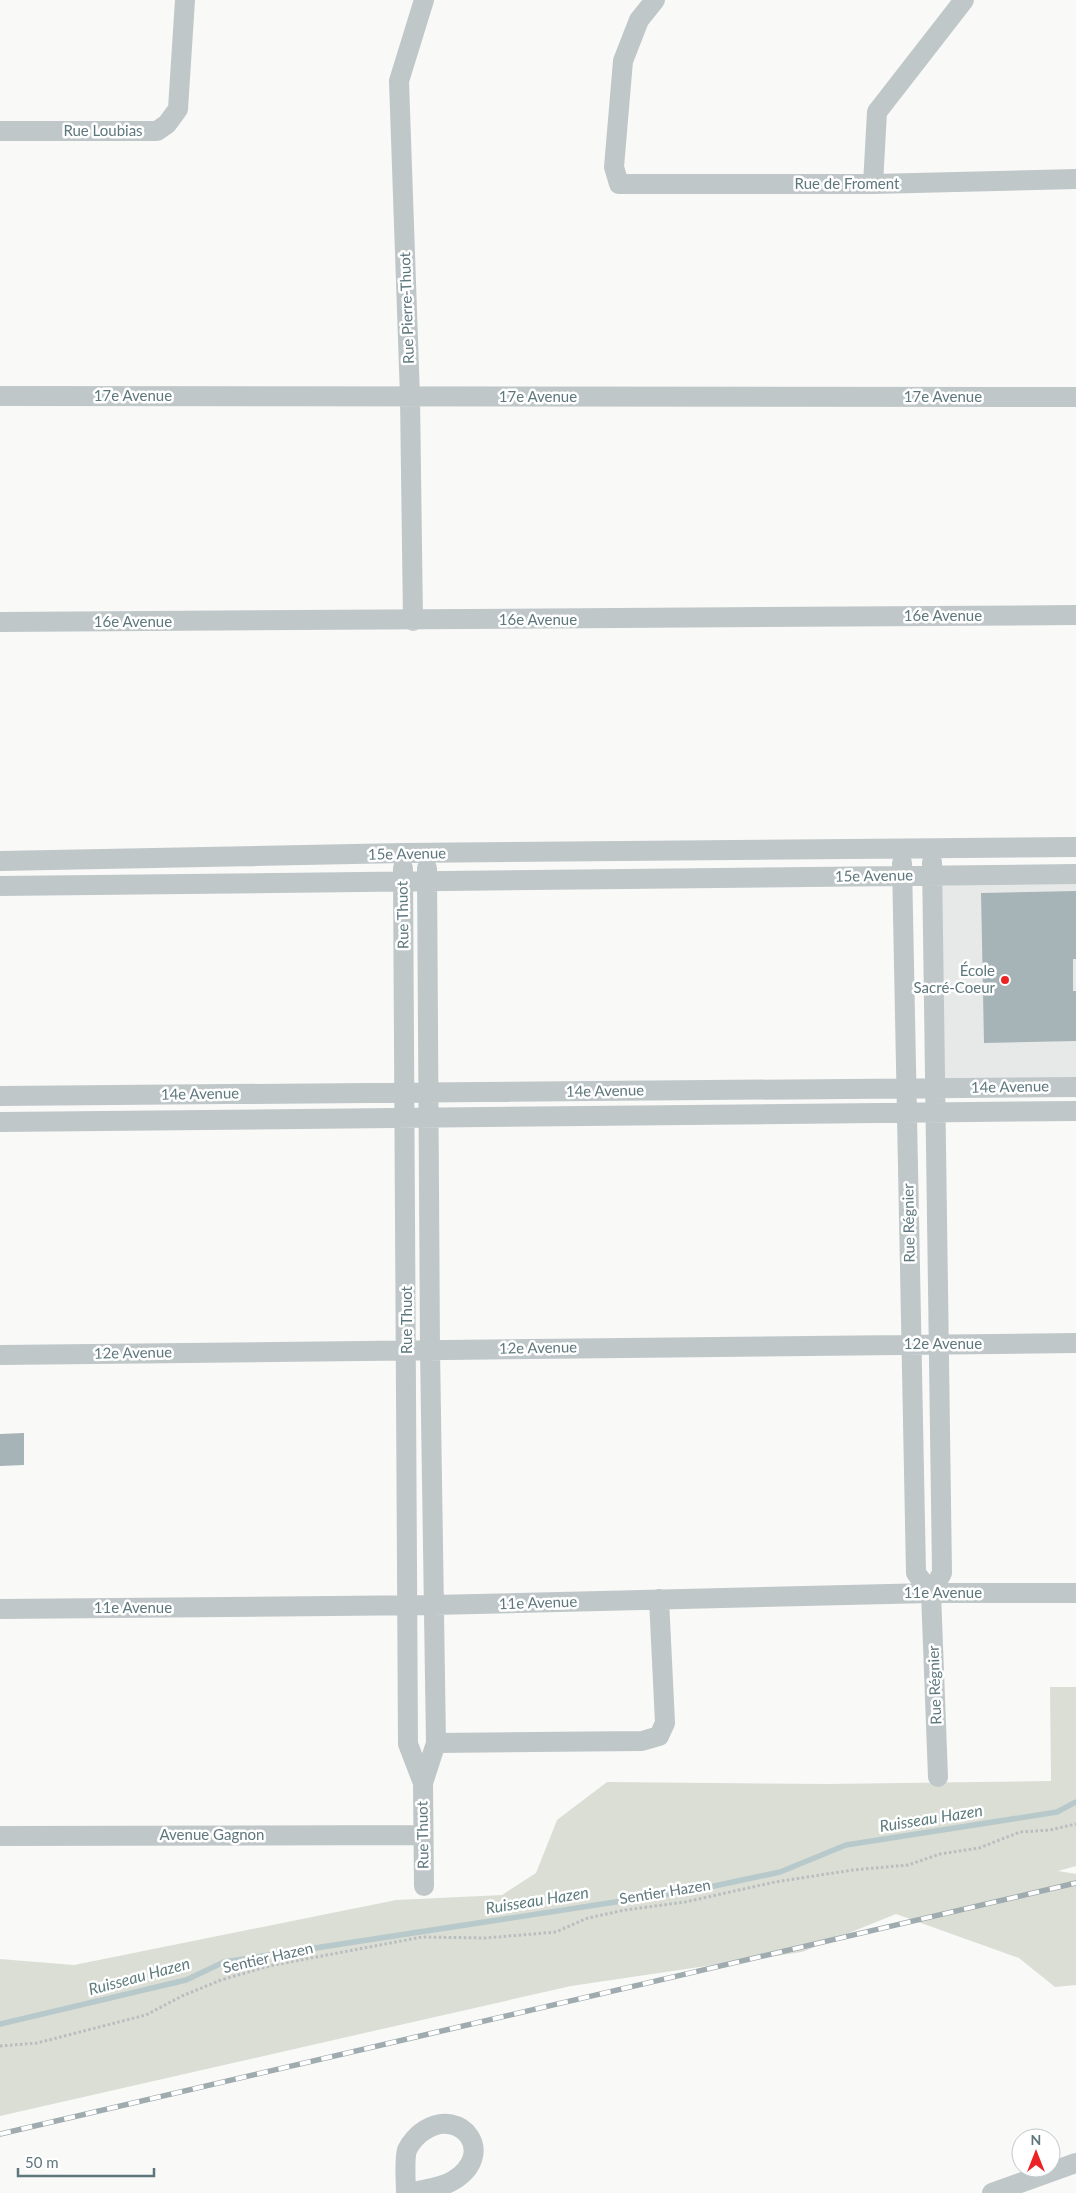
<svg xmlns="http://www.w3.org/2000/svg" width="1076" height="2193" font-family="Lato,sans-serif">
  <rect width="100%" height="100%" fill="#f9f9f7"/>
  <path fill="#e7e9e8" d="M932,875L1076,876V1085L936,1088Z"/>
  <path fill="#dbded5" d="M1050,1687H1076V1866L1058,1871L1076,1874V1985L1055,1987L1019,1958L896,1914L802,1952L571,1986L0,2116V1959L74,1965L396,1900L502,1895L536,1873L557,1820L607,1782L828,1784L1051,1781Z"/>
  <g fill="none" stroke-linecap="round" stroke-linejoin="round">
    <path stroke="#b7c9ca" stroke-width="5.5" d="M0,2024L186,1980L224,1962L700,1889L780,1872L846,1845L1057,1812L1076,1802"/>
  </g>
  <path fill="#a6b4b7" d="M1076,891V959H1073V991H1076V1041L984,1043L981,893Z
    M24,1433V1465L0,1466V1434Z"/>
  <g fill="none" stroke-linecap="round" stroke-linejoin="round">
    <path stroke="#b8bec0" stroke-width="3" stroke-dasharray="2.5 2.5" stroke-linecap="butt" d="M0,2046L37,2043L146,2015L182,1996L221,1980L269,1966L422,1937L486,1938L556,1932L588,1918L625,1910L685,1902L775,1882L853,1870L908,1865L940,1854L979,1848L1020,1832L1050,1830L1076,1824"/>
    <path stroke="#c0c7c9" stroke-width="20" d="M655,0L639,20L623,61L614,167L619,184H873L1076,179
      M0,131H157L167,124L178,109L185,0
      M873,184L877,112L964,0
      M0,396L1076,397
      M413,621L410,397L399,81L424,0
      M0,622L1076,615
      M0,861L403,853L1076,847
      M932,862L942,1573L931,1593L938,1777
      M902,863L916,1573L931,1593
      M403,868L408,1744L423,1783L424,1886
      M0,886L1076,874
      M0,1096L1076,1087
      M0,1122L1076,1111
      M0,1355L1076,1343
      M0,1609L433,1605L931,1593H1076
      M436,1743L642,1741L659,1736L665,1723L659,1599
      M423,1783L436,1743L430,1349L427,868
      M0,1836L423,1835
      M406,2193C406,2182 404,2160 407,2150C410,2143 418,2134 425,2130C461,2107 497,2153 454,2180C442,2188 423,2189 409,2193
      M992,2193L1076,2163"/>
    <defs>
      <path id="rail" d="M0,2134L1076,1883"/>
    </defs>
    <use href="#rail" stroke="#9fabae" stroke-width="5.5"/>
    <use href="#rail" stroke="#fff" stroke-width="4" stroke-dasharray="11" stroke-linecap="butt"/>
  </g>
  <circle fill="#ec2324" stroke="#fff" stroke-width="2" cx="1005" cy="980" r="5"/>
  <g text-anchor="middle" stroke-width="5" stroke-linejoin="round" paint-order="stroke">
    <g font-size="15" fill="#5e777d" stroke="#fff">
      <text x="103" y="136">Rue Loubias</text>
      <text x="847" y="189">Rue de Froment</text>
      <text transform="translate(407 308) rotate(-92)" y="5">Rue Pierre-Thuot</text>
      <text x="133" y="401">17e Avenue</text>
      <text x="538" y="402">17e Avenue</text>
      <text x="943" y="402">17e Avenue</text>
      <text x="943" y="621">16e Avenue</text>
      <text x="538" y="625">16e Avenue</text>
      <text x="133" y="627">16e Avenue</text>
      <text transform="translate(407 854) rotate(-1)" y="5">15e Avenue</text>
      <text transform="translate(874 876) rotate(-1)" y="5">15e Avenue</text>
      <text transform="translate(403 915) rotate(-91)" y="5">Rue Thuot</text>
      <text transform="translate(1010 1087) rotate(-1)" y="5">14e Avenue</text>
      <text transform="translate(605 1091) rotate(-1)" y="5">14e Avenue</text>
      <text transform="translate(200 1094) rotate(-1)" y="5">14e Avenue</text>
      <text transform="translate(909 1223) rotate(-91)" y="5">Rue Régnier</text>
      <text transform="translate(407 1320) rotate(-90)" y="5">Rue Thuot</text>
      <text x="943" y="1349">12e Avenue</text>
      <text transform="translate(538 1348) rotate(-1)" y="5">12e Avenue</text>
      <text transform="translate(133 1353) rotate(-1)" y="5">12e Avenue</text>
      <text x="943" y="1598">11e Avenue</text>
      <text transform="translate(538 1603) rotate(-2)" y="5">11e Avenue</text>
      <text x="133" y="1613">11e Avenue</text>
      <text transform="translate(935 1685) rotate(-92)" y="5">Rue Régnier</text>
      <text x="212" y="1840">Avenue Gagnon</text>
      <text transform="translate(423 1835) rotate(-91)" y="5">Rue Thuot</text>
      <text transform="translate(665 1892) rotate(-9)" y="5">Sentier Hazen</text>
      <text transform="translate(268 1958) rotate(-13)" y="5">Sentier Hazen</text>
    </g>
    <g font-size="15" fill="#5e777d" stroke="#fff" text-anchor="end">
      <text x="995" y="976">École<tspan x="995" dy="17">Sacré-Coeur</tspan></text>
    </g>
    <g font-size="16" font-style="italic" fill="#5e7c7d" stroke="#fff">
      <text transform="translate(931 1818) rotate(-9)" y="6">Ruisseau Hazen</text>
      <text transform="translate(537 1900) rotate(-9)" y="6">Ruisseau Hazen</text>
      <text transform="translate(139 1976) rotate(-15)" y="6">Ruisseau Hazen</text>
    </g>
  </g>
  <g transform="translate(1036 2153)"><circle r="24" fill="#ffffff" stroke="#bfc9cb"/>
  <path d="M0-4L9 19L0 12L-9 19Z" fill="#ec2324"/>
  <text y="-8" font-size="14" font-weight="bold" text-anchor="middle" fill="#5e777d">N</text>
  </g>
  <path d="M18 2168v8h136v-8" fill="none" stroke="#5e777d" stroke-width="2.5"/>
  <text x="25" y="2168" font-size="15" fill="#5e777d" stroke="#ffffff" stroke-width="4" paint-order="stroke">50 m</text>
</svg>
